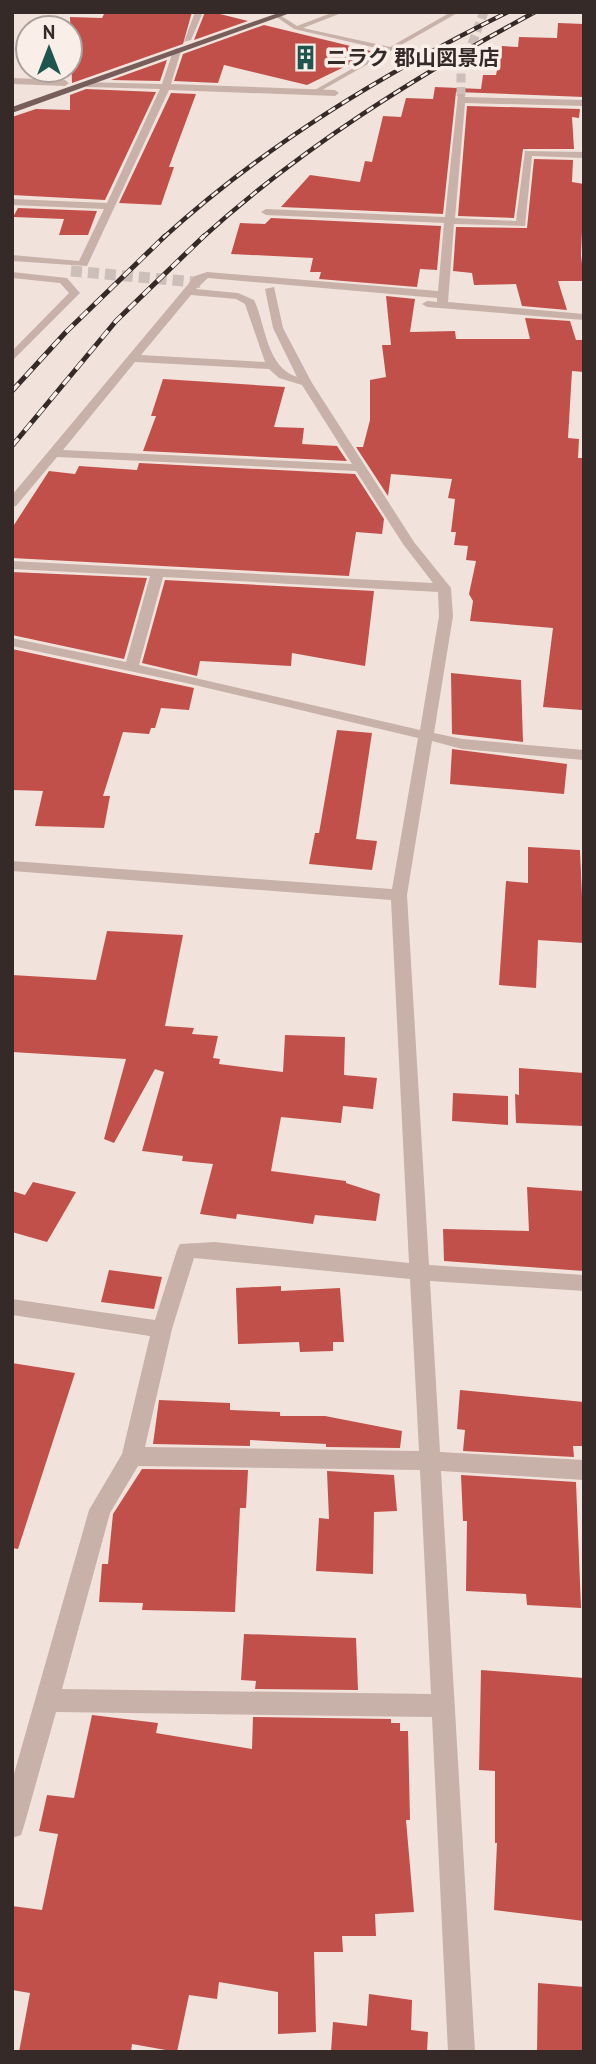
<svg xmlns="http://www.w3.org/2000/svg" width="596" height="2064" font-family="'PT Sans','Noto Sans JP',sans-serif">
  <rect width="100%" height="100%" fill="#f1e3dc"/>
  <path fill="#c1504a" d="M105,12H192L183,44L72,83L70,17L102,18Z
    M205,12H212L248,21L194,40Z
    M558,23L584,24V97L456,92L443,214L281,207L310,175L360,182L365,161L372,162L383,116L401,117L406,98L433,99L435,87L481,89L483,75H496L502,46L518,47L519,37L557,38Z
    M264,25L375,52L307,85L224,65L218,83L174,81L183,54Z
    M167,60L160,81L111,80Z
    M86,89L156,92L105,200L12,195V117L36,109L70,110V95Z
    M171,93L196,94L169,167H174L161,205L119,203Z
    M467,106L580,109L579,118L572,117L574,149H523L514,218L458,216Z
    M534,159L573,160L572,182L584,184L581,255L584,281H558L567,310L522,306L516,284L474,285L472,273L453,271L456,227L527,228Z
    M18,208L97,211L88,235H59L64,219L13,217Z
    M271,218L441,226L437,270L420,269L417,287L319,279L321,272H310L313,258L231,254L240,223L265,224Z
    M386,296L415,299L410,332L455,331L456,339H530L525,318L570,321L576,340H584V372L572,371L568,438L579,439L578,458H584L582,710L543,707L553,628L470,621L473,601L469,594L476,561L466,560L468,546L454,545L456,532H451L455,499L448,498L452,479L391,474L388,496L356,447H363L370,420V380L386,377L382,345H391Z
    M163,379L285,387L274,427L304,428L302,444L337,446L347,461L143,451L156,416H151Z
    M139,463L355,474L384,519L382,534L356,532L349,576L12,558V528L49,471L75,474L79,466L137,470Z
    M12,572L147,578L124,659L12,635Z
    M165,580L374,591L365,666L292,653L291,666L200,661L197,676L142,663Z
    M12,649L194,688L189,710L161,708L155,728H151L149,734L123,732L103,796H110L104,828L35,826L43,791L12,790Z
    M451,673L521,680L523,742L452,734Z
    M337,730L372,733L356,839L377,841L372,870L309,864L315,833H319Z
    M452,749L567,764L564,794L450,784Z
    M528,847L580,850L584,943L538,940L536,988L499,985L506,881L528,883Z
    M107,931L183,935L165,1026L194,1028L192,1034L218,1036L213,1058L220,1059L219,1064L283,1072L285,1035L345,1037L344,1075L377,1078L373,1109L343,1106L341,1123L281,1117L271,1171L346,1181V1183L380,1194L376,1221L315,1215L313,1224L237,1214L236,1219L200,1214L213,1164L182,1161L183,1156L142,1151L164,1072L155,1069L114,1143L104,1139L126,1059L12,1052V975L96,980Z
    M519,1068L584,1073V1126L516,1123L515,1094L519,1095Z
    M453,1093L508,1096V1125L452,1121Z
    M33,1182L76,1192L47,1242L12,1232V1191L25,1195Z
    M527,1187L584,1191V1271L444,1261L443,1229L529,1231Z
    M109,1270L162,1277L154,1309L101,1302Z
    M281,1286V1291L340,1288L344,1342H333V1351L300,1352L299,1342L238,1344L236,1288Z
    M12,1363L75,1373L18,1549L12,1548Z
    M460,1390L584,1402V1446H573L574,1457L463,1451L465,1430L457,1429Z
    M159,1400L230,1403V1410L280,1412V1416H325L402,1431L400,1448L326,1447V1444L250,1440V1446L153,1444Z
    M142,1469L248,1470L246,1508H240L235,1612L142,1610L143,1603L99,1602L102,1564H108L113,1514Z
    M327,1471L394,1475L397,1511L374,1512L373,1574L316,1571L319,1518L329,1519Z
    M461,1475L576,1482L581,1608L527,1605L526,1594L466,1591L467,1521H463Z
    M244,1634L356,1638L358,1690L255,1689L256,1681L241,1680Z
    M481,1670L584,1678V1921L494,1910L497,1843H495V1771L479,1770Z
    M92,1715L158,1723L156,1733L252,1749L253,1717L391,1719V1723H400V1731H408L410,1820H406L414,1912L375,1914L376,1936H342L343,1952H314L316,2032L278,2034V1992L219,1982L217,1999L189,1995L177,2052L132,2044L131,2052H19L30,1993L12,1990V1906L42,1910L58,1834L39,1831L47,1795L74,1798Z
    M538,1983L584,1987V2052H537Z
    M369,1994L412,2000L411,2030L428,2032L427,2052H331L333,2022L367,2026Z"/>
  <g fill="none" stroke-linecap="round" stroke-linejoin="round">
    <path stroke="#ccbeb8" stroke-width="9" stroke-dasharray="9 4.5" stroke-linecap="butt" d="M461,96V73L484,12"/>
    <path stroke="#ccbeb8" stroke-width="11" stroke-dasharray="11 6" stroke-linecap="butt" d="M71,271L206,283"/>
    <path fill="#c8b1a8" fill-rule="evenodd" d="M334,12H344L303,28L390,47L451,12H459L317,93H313V91L385,50L294,29L275,16L280,15L297,26Z"/>
    <path fill="#c8b1a8" fill-rule="evenodd" d="M195,12H203L191,40L184,42Z
      M177,48L181,51L171,84L335,90L339,93L335,96L169,90L87,266L12,261V255L79,261L104,209L12,205V199L107,203L160,89L87,87L84,82L162,84L173,51Z
      M12,78L65,80L69,83L65,86L12,84Z
      M458,94H464L465,97L584,100V106L465,103L455,218L516,221L525,151L584,152V158L532,156L525,226L454,224L448,302L584,314V320L427,307L422,304L427,301L437,302V298L208,278L196,289L238,293L254,300C266,325 266,367 297,377L273,328L265,289L274,287L283,328L312,383L414,542L451,588L453,616L434,733L462,739L584,750V760L462,749L432,741L407,895L429,1265L584,1275V1291L430,1281L440,1452L584,1460V1480L441,1471L475,2052H448L432,1717L56,1712L24,1826L21,1835L12,1838V1781L89,1510L122,1454L150,1336L12,1315V1299L155,1320L177,1250L180,1244L215,1242L409,1263L391,900L12,871V861L392,889L418,738L186,683L12,646V638L126,662L150,576L12,569V561L433,583L403,544L356,471L57,457L16,506L12,507V495L195,276L207,272L438,291L444,223L266,215L261,212L266,209L445,217ZM191,295L236,299L245,304L265,362L141,355ZM135,362L269,369L279,378L302,385L352,464L63,450ZM163,577L438,592L439,616L420,730L139,665ZM194,1258L410,1279L419,1451L145,1447L172,1329ZM138,1466L420,1470L431,1694L62,1689L110,1513Z
      M12,272L67,278L80,293L12,361V351L69,293L60,283L12,278Z"/>
    <path fill="#775e5a" fill-rule="evenodd" d="M281,12H293L12,113V107Z"/>
    <defs>
      <path id="rail-far1" d="M163,238C266,144 384,73 508,12
        M202,238C302,147 416,76 535,12"/>
      <path id="rail" d="M12,391L66,332L165,236
        M12,446L116,321L204,236"/>
    </defs>
    <use href="#rail-far1" stroke="#362a28" stroke-width="4.5"/>
    <use href="#rail" stroke="#362a28" stroke-width="5"/>
    <use href="#rail-far1" stroke="#f9eee8" stroke-width="2.5" stroke-dasharray="8" stroke-linecap="butt"/>
    <use href="#rail" stroke="#f9eee8" stroke-width="3.5" stroke-dasharray="10" stroke-linecap="butt"/>
  </g>
  <defs>
    <symbol id="building-bare" viewBox="-9 -9 18 18"><path d="M-4-6H4V6H1V3H-1V6H-4ZM-2.5-4.3h1.7v1.8h-1.7ZM.8-4.3h1.7v1.8H.8ZM-2.5-1h1.7V.8h-1.7ZM.8-1h1.7V.8H.8Z" fill="#1f554f" stroke="#f9eee8" stroke-width="2.5" paint-order="stroke"/></symbol>
  </defs>
  <g fill-rule="evenodd">
    <use href="#building-bare" x="288" y="40" width="35" height="35"/>
  </g>
  <g text-anchor="middle" stroke-width="7" stroke-linejoin="round" paint-order="stroke">
    <g font-size="21" font-weight="bold" fill="#362a28" stroke="#f9eee8" text-anchor="start">
      <text x="326" y="65">ニラク 郡山図景店</text>
    </g>
  </g>
  <rect width="596" height="2064" fill="none" stroke="#362a28" stroke-width="28"/>
  <g transform="translate(49 49)"><circle r="33" fill="#f9eee8" stroke="#aba09b" stroke-width="2"/>
  <path d="M0-5L12 26L0 18L-12 26Z" fill="#1f554f"/>
  <text y="-10" font-size="19" font-weight="bold" text-anchor="middle" fill="#362a28">N</text>
  </g>
</svg>
